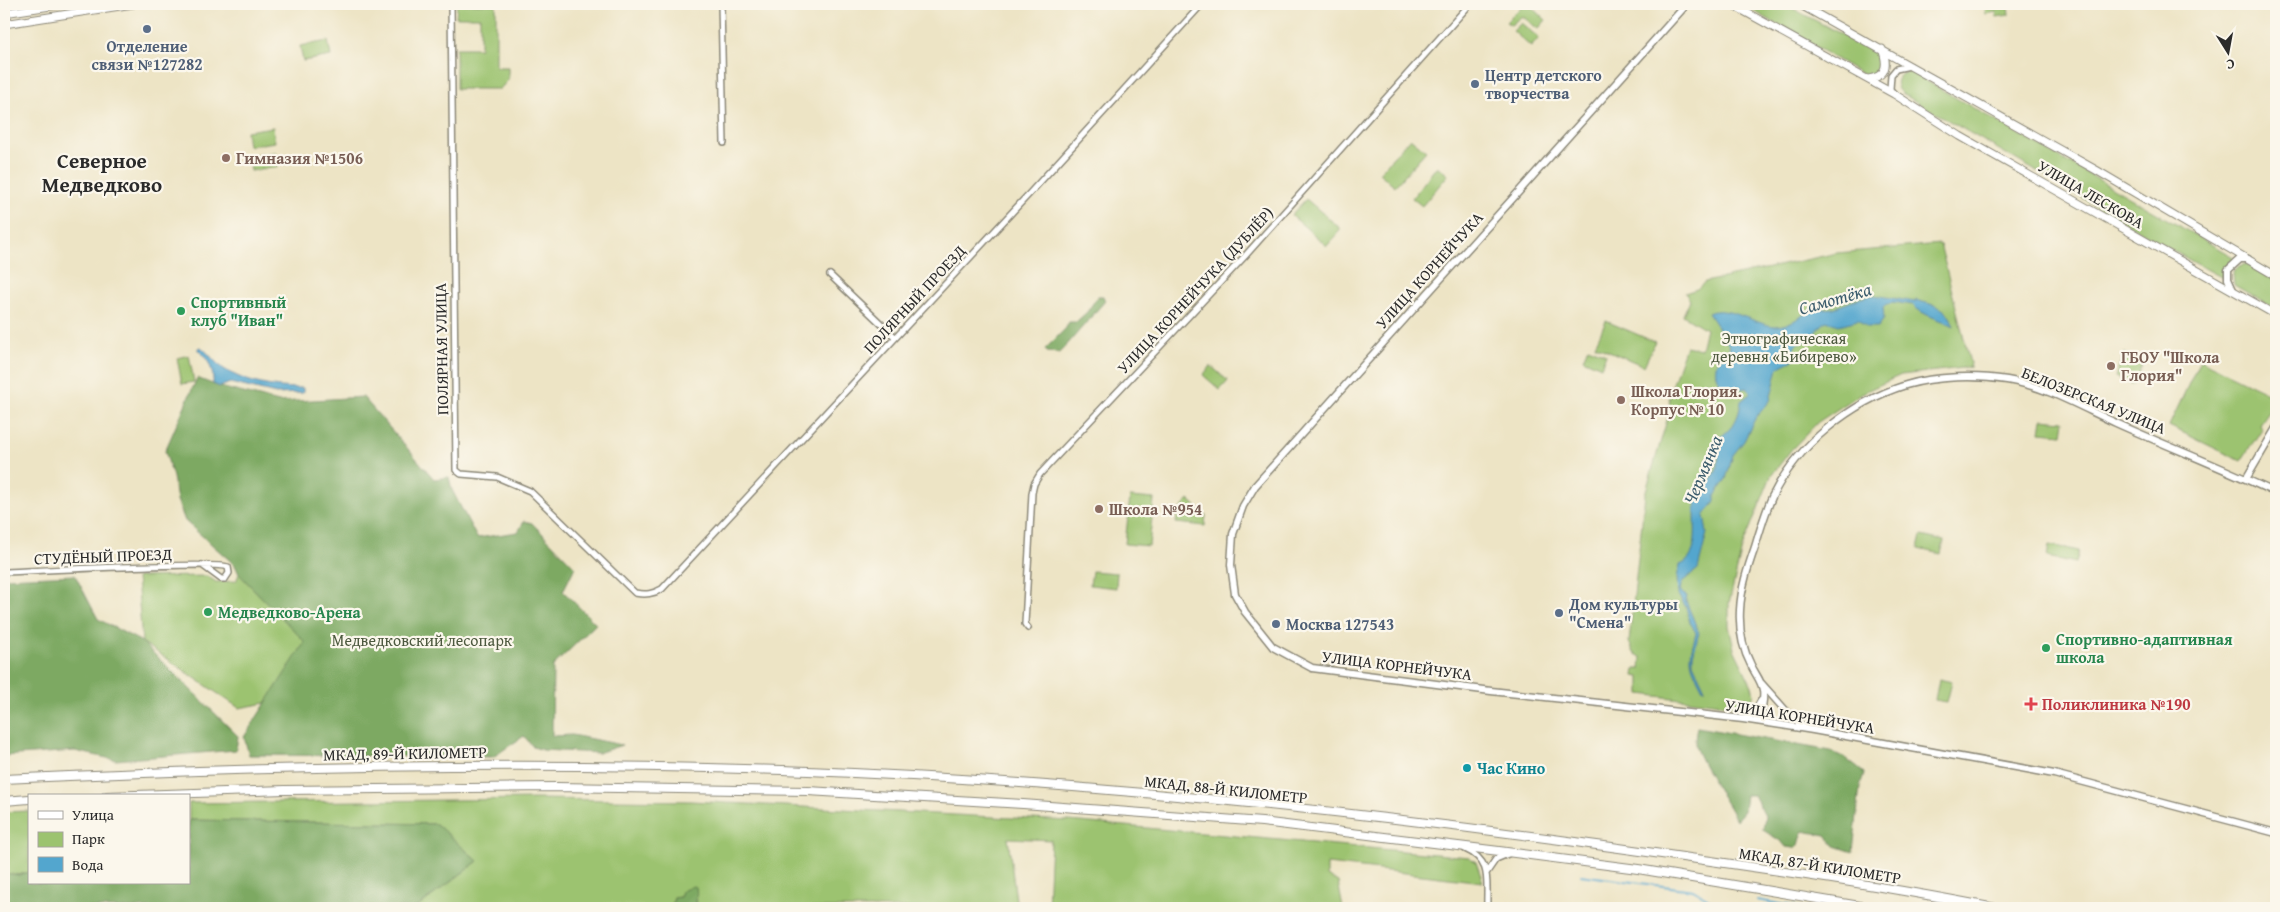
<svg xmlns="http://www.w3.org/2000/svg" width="2280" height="912" font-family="'Gentium Book Plus',serif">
  <rect width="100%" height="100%" fill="#fbf7ec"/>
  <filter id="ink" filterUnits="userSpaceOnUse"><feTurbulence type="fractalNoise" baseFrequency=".02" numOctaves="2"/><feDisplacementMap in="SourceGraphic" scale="10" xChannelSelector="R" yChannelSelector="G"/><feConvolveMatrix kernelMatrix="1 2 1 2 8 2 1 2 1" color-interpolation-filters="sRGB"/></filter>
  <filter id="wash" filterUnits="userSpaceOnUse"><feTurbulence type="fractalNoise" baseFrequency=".0096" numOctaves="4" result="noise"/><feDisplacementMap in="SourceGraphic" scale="20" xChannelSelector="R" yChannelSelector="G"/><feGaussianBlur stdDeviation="1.12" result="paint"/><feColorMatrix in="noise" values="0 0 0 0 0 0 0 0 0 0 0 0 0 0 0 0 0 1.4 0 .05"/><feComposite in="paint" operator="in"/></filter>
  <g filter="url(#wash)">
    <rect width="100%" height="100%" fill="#ede4c5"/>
    <path fill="#9cc36f" stroke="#64774d" d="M457,4H496V67H508V80L500,89H456V48H480V17H456Z
      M1524,4H1529L1546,20L1538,29L1522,16L1511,25L1506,22Z
      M1742,4H1784L1881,55L1884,63L1879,73L1867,77Z
      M1984,4H2008L2009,15L1997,17L1996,12L1986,14Z
      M1521,23L1539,38L1531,47L1513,31Z
      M328,41L331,56L303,61L300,46Z
      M1909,72L1914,74L2235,258L2225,268L2223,278L2193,262L1901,93C1892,84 1897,73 1909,72Z
      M273,127L275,142L248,146L246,131Z
      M1410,138L1426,151L1395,186L1379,173Z
      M276,152L278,167L251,171L249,156Z
      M1437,166L1448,175L1422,206L1412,198Z
      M1306,199L1341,229L1327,246L1291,215Z
      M1940,244L1971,367L1901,375L1862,393L1818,422L1791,450L1771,476L1742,548L1729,603V626L1734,649L1752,686L1754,694L1749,704L1745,707L1640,694V677L1634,676L1635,669H1640L1641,657L1634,653L1629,642L1645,494L1670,410L1669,395L1686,346L1701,349L1706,329L1683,315L1690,300L1685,293L1697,289L1705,282L1837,253Z
      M2246,264L2276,280V309L2234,285L2233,272L2239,266Z
      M1606,321L1655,342L1644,366L1595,345Z
      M1588,347L1606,354L1601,367L1583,359Z
      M2124,353L2143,361L2134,385L2115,377Z
      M189,355L194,382L182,384L177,358Z
      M2200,360L2276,397V402L2260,425L2262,429L2241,461L2169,426Z
      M1211,366L1228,381L1220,390L1203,375Z
      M2042,419L2064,421L2062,434L2040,432Z
      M1130,497L1154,499L1149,546L1125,544Z
      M1189,500L1206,515L1205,526L1176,523L1178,511Z
      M1921,536L1944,541L1941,554L1918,549Z
      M2049,545L2079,551L2076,563L2047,557Z
      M1092,571L1117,573L1116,588L1090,585Z
      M239,574L306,642L284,676L283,681L266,703L239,708L142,642L137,577L207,576L216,582L236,581Z
      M1939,679L1952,682L1947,702L1935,700Z
      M537,799L690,801L1069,821L1469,857L1476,862L1483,882L1327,864V876L1338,882L1343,908H1048L1051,840L1008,838L1017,908H696L695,904L697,899L680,897L674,898L671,908H416L478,861L436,824L189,820V803Z
      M29,811V872L19,875L4,873V812Z"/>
    <path fill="#7da962" stroke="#546a46" d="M1098,296H1103L1105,301L1066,346L1059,353L1047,352L1045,349L1066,328L1069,322H1076L1087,312Z
      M197,378L220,387L279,402L363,397L434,479L449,477L452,490L477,538L518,532L524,521L532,523L575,567L563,591L596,624L553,666L552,736L572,735L622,745L598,753L543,750L533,747L524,736L493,757L249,755L244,737L305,642L239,574L235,565L185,521L177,500L173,477L165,451Z
      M75,575L98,619L142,642L238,736L236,750L116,760L75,751L4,756V578Z
      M1697,727L1831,751L1845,758L1864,773L1860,787L1853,852L1835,846L1826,835L1803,831L1799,845L1794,848L1786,847L1782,842L1763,830L1765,816L1754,795H1746L1744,811L1736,820C1728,803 1696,758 1695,743C1695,738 1696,732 1697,727Z
      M189,820L436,824L478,861L416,908H4V873L19,875L29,872V883H189Z
      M693,886L696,887C698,895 694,901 696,908H671L674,898L680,897L682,891Z"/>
    <path fill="#53a6ce" stroke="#3f687c" d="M1874,295L1915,302L1916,300C1935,306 1947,305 1954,326C1941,319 1922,316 1913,305L1893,302L1883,307L1884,319L1878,327H1867L1858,320L1839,325L1826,321L1807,341L1797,343L1794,347L1796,352L1793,360L1778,368L1770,401L1756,417L1744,441L1733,455L1726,479L1715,496V502L1704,516L1707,533L1698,569L1682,582L1680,590L1683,594L1687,596L1686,601L1699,633L1693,655V663L1705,689H1703C1689,662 1688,662 1696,633L1690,622L1686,607L1678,595L1677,577L1680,565C1703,557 1692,518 1696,501C1700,487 1713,480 1717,469C1720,460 1718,447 1719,438C1733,428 1739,419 1741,401L1751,393L1747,388C1729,392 1710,384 1717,362L1726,354L1730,347L1708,313C1727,304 1756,325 1775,326C1790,326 1801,315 1814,310C1820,308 1827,309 1833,308C1847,304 1859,297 1874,295Z
      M201,347C209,353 215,363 224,369C248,384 275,388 303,388V393L276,394L230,383L220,387L213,384C214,372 209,358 198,350V348Z"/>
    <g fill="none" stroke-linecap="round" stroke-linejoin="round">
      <path stroke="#53a6ce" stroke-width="2" d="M1581,875L1693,890L1714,902
        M1757,900L1803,908"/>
    </g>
  </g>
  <g filter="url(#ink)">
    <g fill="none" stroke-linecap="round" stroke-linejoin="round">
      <defs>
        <path id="minor" d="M451,4L456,470L461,474L497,477L530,491L635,593C646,595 653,594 662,589L1029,194L1202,4
          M721,4L724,143
          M1893,93L1890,89L1891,75L1896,69L1910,66
          M830,275L895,337
          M4,572C30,571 218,561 228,567L229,573L225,579H221L202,565
          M1028,628L1025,624L1032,493L1034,484L1040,474L1245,256L1470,4
          M1465,849C1493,861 1486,882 1487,908
          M1487,872L1496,859L1508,854"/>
        <path id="tertiary" d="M1687,4L1255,486L1243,506L1233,534L1231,565L1235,594L1245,612L1273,647L1312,668L1491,691L1743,719L1813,730L2054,774L2276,833
          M2233,290L2228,279V270L2240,259H2248
          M2246,479L2276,428
          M1761,683L1786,711L1805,728
          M1744,719L1754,713L1761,701
          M1762,722C1759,711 1765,702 1763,690C1761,680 1755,674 1751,665C1742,648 1739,629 1740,610C1741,588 1748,567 1755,547C1760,530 1765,513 1772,497C1797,445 1851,402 1906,385C1936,376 1976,375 2007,380C2045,386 2081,407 2116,423C2169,447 2224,468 2276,493"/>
        <path id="secondary" d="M1731,4L1894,94L1960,136L2276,315
          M1799,4L2096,170L2276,276
          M4,13L64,4
          M4,24L133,4
          M1868,79C1887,77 1888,64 1882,49"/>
        <path id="trunk" d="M4,779C271,766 540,761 808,771C1062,781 1316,807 1568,841C1711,861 1854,880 1995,908
          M106,796L285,790L557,787L808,791L1023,804L1262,822L1499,851L1638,869L1872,908
          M4,801L29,799"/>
      </defs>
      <use href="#minor" stroke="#8c8878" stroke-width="8"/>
      <use href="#tertiary" stroke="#8c8878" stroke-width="9"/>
      <use href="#secondary" stroke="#8c8878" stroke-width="9"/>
      <use href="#trunk" stroke="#8c8878" stroke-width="10"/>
      <use href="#minor" stroke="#fff" stroke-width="5"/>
      <use href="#tertiary" stroke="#fff" stroke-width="6"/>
      <use href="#secondary" stroke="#fff" stroke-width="7"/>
      <use href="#trunk" stroke="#fff" stroke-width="8"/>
    </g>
  </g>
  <g fill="#5c6f8a" stroke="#fbf7ec" stroke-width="2">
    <circle cx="147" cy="29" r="5"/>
    <circle cx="1475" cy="84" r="5"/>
    <circle cx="1559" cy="613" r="5"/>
    <circle cx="1276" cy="624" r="5"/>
  </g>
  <g fill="#8d6e63" stroke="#fbf7ec" stroke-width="2">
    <circle cx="226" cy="158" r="5"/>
    <circle cx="2111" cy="366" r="5"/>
    <circle cx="1621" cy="400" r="5"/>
    <circle cx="1099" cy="509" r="5"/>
  </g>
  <g fill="#2e9e5b" stroke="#fbf7ec" stroke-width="2">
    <circle cx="181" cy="311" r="5"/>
    <circle cx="208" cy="612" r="5"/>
    <circle cx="2046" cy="648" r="5"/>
  </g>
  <path fill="#e0444e" stroke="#fbf7ec" stroke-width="2" d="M2028.5 696.5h5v5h5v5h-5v5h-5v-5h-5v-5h5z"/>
  <circle fill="#0f9aa8" stroke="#fbf7ec" stroke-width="2" cx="1467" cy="768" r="5"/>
  <g text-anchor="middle" stroke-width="4.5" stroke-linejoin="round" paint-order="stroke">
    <g font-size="16" font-weight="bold" fill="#4e5e75" stroke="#fbf7ec" text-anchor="start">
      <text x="147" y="52" text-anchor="middle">Отделение<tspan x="147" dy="18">связи №127282</tspan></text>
      <text x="1485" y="81">Центр детского<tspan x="1485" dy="18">творчества</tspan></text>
      <text x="1569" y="610">Дом культуры<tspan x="1569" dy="18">"Смена"</tspan></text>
      <text x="1286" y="630">Москва 127543</text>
    </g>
    <g font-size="16" font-weight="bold" fill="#785e54" stroke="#fbf7ec" text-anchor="start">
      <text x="236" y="164">Гимназия №1506</text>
      <text x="2121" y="363">ГБОУ "Школа<tspan x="2121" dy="18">Глория"</tspan></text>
      <text x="1631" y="397">Школа Глория.<tspan x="1631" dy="18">Корпус № 10</tspan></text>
      <text x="1109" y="515">Школа №954</text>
    </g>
    <g font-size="16" fill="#2b2b2b" stroke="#fbf7ec">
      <text transform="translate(2091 194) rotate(30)" y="6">УЛИЦА ЛЕСКОВА</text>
      <text transform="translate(1429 270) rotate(-48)" y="6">УЛИЦА КОРНЕЙЧУКА</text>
      <text transform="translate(1195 290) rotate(-47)" y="6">УЛИЦА КОРНЕЙЧУКА (ДУБЛЁР)</text>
      <text transform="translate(914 299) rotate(-47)" y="6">ПОЛЯРНЫЙ ПРОЕЗД</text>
      <text transform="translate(441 349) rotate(-91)" y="6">ПОЛЯРНАЯ УЛИЦА</text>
      <text transform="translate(2094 400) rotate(22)" y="6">БЕЛОЗЕРСКАЯ УЛИЦА</text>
      <text transform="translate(103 556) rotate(-2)" y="6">СТУДЁНЫЙ ПРОЕЗД</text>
      <text transform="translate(1397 665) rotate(7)" y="6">УЛИЦА КОРНЕЙЧУКА</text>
      <text transform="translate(1800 716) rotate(9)" y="6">УЛИЦА КОРНЕЙЧУКА</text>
      <text transform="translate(405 753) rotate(-1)" y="6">МКАД, 89-Й КИЛОМЕТР</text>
      <text transform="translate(1226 789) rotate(6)" y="6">МКАД, 88-Й КИЛОМЕТР</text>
      <text transform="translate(1820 865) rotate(9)" y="6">МКАД, 87-Й КИЛОМЕТР</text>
    </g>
    <g font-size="16" font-weight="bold" fill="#27864d" stroke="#fbf7ec" text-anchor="start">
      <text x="191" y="308">Спортивный<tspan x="191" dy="18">клуб "Иван"</tspan></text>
      <text x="218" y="618">Медведково-Арена</text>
      <text x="2056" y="645">Спортивно-адаптивная<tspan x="2056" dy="18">школа</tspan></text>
    </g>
    <g font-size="16" fill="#4d593f" stroke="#fbf7ec">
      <text x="1784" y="344">Этнографическая<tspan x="1784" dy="18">деревня «Бибирево»</tspan></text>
      <text x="422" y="646">Медведковский лесопарк</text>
    </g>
    <g font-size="16" font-weight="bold" fill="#be3a42" stroke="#fbf7ec" text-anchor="start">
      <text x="2042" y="710">Поликлиника №190</text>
    </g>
    <g font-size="16" font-weight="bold" fill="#0d838f" stroke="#fbf7ec" text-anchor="start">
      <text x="1477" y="774">Час Кино</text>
    </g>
    <g font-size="18" font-style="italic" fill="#3b5c6c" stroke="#fbf7ec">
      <text transform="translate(1835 299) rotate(-16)" y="6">Самотёка</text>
      <text transform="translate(1703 470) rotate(-67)" y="6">Чермянка</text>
    </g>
    <g font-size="21" font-weight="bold" fill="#2b2b2b" stroke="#fbf7ec">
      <text x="102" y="168">Северное<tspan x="102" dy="24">Медведково</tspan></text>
    </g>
  </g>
  <rect width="2280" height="912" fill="none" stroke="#fbf7ec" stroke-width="20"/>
  <rect x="28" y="794" width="162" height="90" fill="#fbf7ec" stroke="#a8a59f"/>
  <rect x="38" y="811" width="25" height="8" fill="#ffffff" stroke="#a8a59f"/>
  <text x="72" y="820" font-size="15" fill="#2b2b2b">Улица</text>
  <rect x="38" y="832" width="25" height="15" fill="#9cc36f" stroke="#a8a59f"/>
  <text x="72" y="844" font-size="15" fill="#2b2b2b">Парк</text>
  <rect x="38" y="857" width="25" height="15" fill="#53a6ce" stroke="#a8a59f"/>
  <text x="72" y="870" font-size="15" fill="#2b2b2b">Вода</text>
  <g transform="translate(2228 52) rotate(169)" stroke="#fbf7ec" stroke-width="4" paint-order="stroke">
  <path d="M0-4L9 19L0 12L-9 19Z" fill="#2b2b2b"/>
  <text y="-8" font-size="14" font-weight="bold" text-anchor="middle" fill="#2b2b2b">С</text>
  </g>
</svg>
